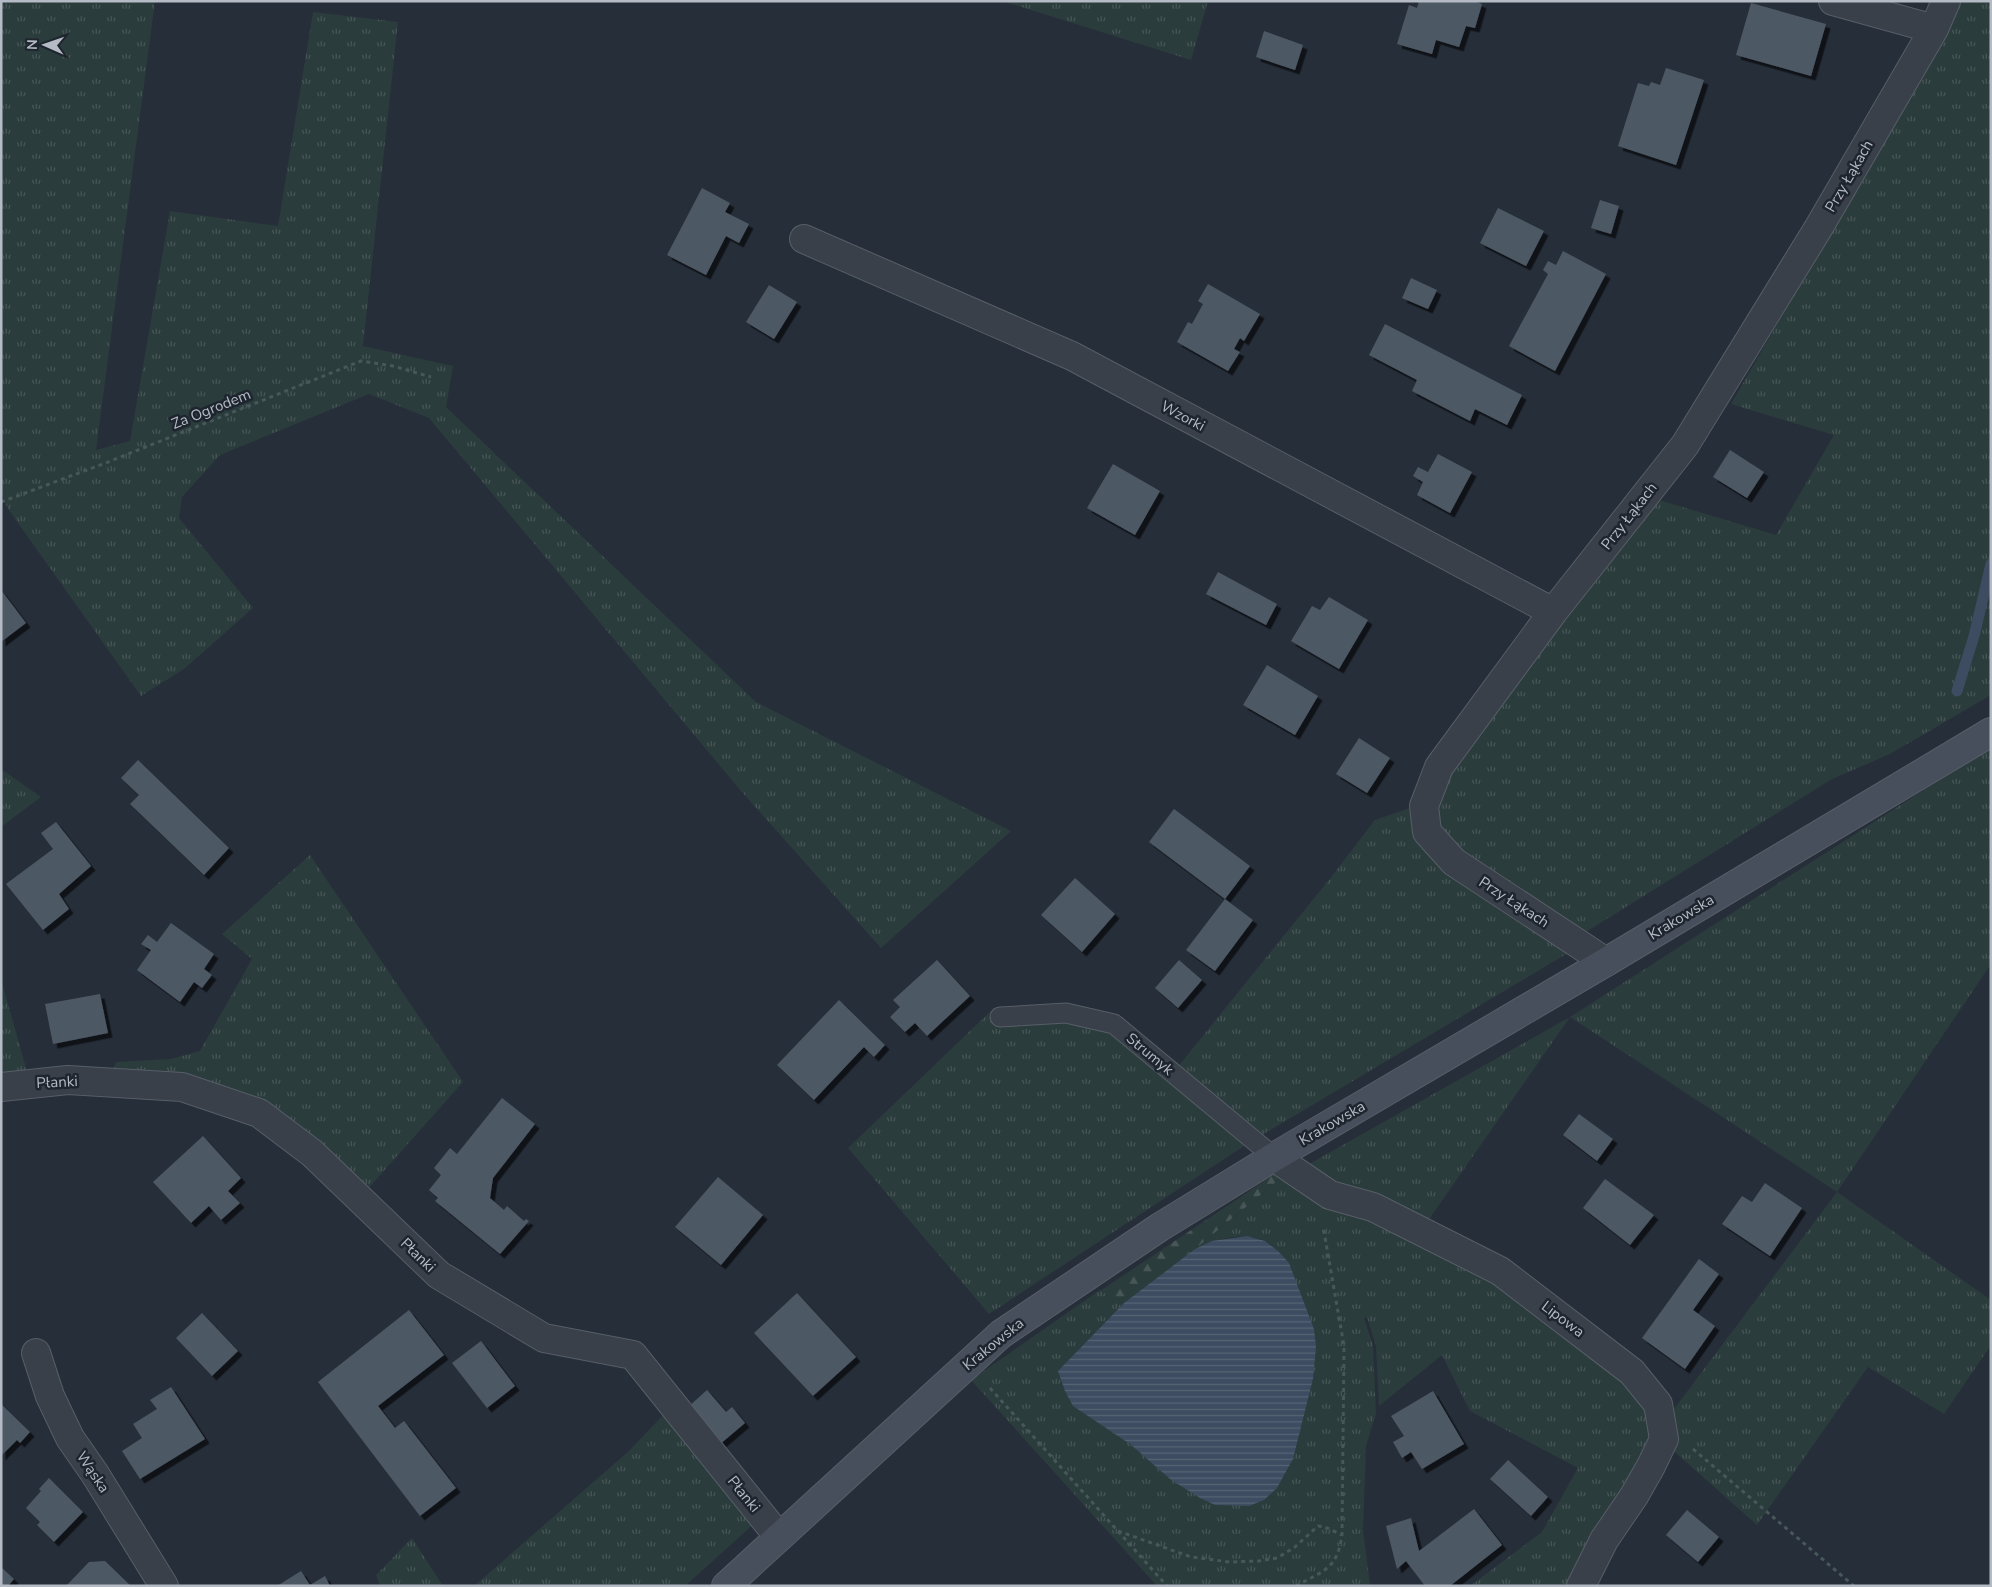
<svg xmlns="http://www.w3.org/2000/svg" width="1992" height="1587" font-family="'Nunito Sans',sans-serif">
  <defs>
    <pattern id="grass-tufts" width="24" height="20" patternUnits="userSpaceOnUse" patternTransform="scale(1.25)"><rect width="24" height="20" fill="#2b3c3c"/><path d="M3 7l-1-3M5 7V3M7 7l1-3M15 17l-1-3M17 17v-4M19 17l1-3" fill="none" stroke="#485657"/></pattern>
    <pattern id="forest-firs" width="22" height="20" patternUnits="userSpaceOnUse" patternTransform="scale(1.25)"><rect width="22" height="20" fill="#2b3c3c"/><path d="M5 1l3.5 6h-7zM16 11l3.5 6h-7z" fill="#485657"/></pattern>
    <pattern id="water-rules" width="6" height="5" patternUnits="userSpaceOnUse" patternTransform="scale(1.25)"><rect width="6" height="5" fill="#3d4c60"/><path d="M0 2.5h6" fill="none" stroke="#576475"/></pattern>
    <filter id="shadow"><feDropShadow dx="4.5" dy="4.5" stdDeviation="0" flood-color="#0009"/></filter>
  </defs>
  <rect width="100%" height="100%" fill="#262e39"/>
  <path fill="url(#grass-tufts)" d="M1,1H155L96,450L130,441L170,211L278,226L313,12L398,22L363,346L453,366L446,407L756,702L1011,831L881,948L741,791L429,418L369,394L220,455L182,497L179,518L253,608L184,669L141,696L8,509L1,493Z
    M1002,1H1208L1191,60Z
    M1957,1H1991V695L1890,754L1832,779L1581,935C1555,918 1444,853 1436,830C1428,809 1438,791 1444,771L1659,500L1776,535L1834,435L1731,404L1923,71Z
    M1991,747V964L1837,1192L1991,1300V1345L1944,1414L1868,1367L1757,1525L1668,1446V1417L1837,1192L1570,1017L1425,1225L1302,1168L1570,1017Z
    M1,769L41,797L1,827Z
    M1416,806L1419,835L1573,950L1247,1144L989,1314L848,1148L994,1008L1066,1006L1177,1068L1328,881L1375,820Z
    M310,855L463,1082L365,1192L264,1106L111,1075L116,1062L171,1059L200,1051L252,959L222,934Z
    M1,979L28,1075L1,1079Z
    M1287,1173L1500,1280L1628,1380L1652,1408L1653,1440L1574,1586H1470L1542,1532L1578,1468L1470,1411L1442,1355L1379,1406L1376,1346L1367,1317L1364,1318L1373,1346L1376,1413L1366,1446L1363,1529L1370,1586H1157L971,1380L1100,1290L1124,1303L1058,1371L1130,1444L1170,1479L1277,1488L1293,1459L1313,1379L1278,1251C1274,1248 1270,1244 1265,1241C1244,1231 1215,1239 1195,1249Z
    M665,1413L756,1522L685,1586H474L629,1451Z
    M412,1538L443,1586H380L376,1575Z"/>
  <path fill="url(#forest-firs)" d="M1281,1170L1287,1173L1195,1249L1124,1303L1100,1291Z"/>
  <path fill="url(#water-rules)" d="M1247,1236L1265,1241L1278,1251L1289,1263L1314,1329L1316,1347L1313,1379L1293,1459L1277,1488L1264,1500L1249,1506L1215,1505L1200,1498L1170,1479L1130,1444L1073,1406L1065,1391L1058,1371L1124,1303L1195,1249L1212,1241Z"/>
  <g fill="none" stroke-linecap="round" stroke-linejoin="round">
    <path stroke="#3d4c60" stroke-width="11" d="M1957,691L1974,636L1991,564"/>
  </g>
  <path fill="#4e5865" filter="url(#shadow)" d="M1419,1H1475L1482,4L1475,28L1466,26L1459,47L1436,40L1432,54L1397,44L1409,5L1417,8Z
    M1751,3L1826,24L1811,76L1736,55Z
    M1264,31L1303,45L1295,70L1256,57Z
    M1666,68L1704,80L1676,165L1618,146L1638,83L1649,86L1651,82L1660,85Z
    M702,188L730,203L725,212L749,224L739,243L726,236L706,275L667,255Z
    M1600,200L1619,206L1611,234L1591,228Z
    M1498,208L1544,231L1526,266L1480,243Z
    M1563,251L1606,274L1555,371L1509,346L1548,274L1543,270L1548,261L1556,265Z
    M1411,278L1437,290L1428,309L1402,298Z
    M1208,284L1260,314L1244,341L1240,338L1234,349L1240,352L1228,371L1177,342L1188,322L1192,324L1203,304L1198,301Z
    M769,285L797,302L774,339L746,322Z
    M1385,324L1522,395L1507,425L1475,409L1470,421L1412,391L1417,380L1369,355Z
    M1730,450L1764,472L1747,498L1713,477Z
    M1438,454L1472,472L1450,513L1417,495L1423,482L1413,476L1418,467L1428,472Z
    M1113,464L1160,491L1135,535L1087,508Z
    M1218,572L1277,604L1266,625L1206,594Z
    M1,590L26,623L1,642Z
    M1329,597L1368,620L1339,669L1291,641L1312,606L1320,610Z
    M1267,665L1318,696L1295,735L1243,705Z
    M1359,738L1390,758L1367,793L1336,774Z
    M138,760L229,848L204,875L130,804L139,795L121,778Z
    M1174,809L1250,866L1225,899L1149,842Z
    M56,822L91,866L59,894L69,909L43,930L6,884L53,849L41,833Z
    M1075,878L1115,914L1082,952L1041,915Z
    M1225,899L1253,920L1215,971L1186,950Z
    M171,923L214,954L204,969L212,975L202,988L194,982L180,1002L137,970L151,950L141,944L148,935L157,942Z
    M937,960L970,996L927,1036L915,1023L905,1032L890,1017L900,1007L893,1000Z
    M1179,960L1202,980L1178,1008L1155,988Z
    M100,994L108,1033L53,1044L45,1004Z
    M839,1000L885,1045L874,1057L864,1047L814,1100L777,1065Z
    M502,1098L535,1124L493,1178L490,1198L504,1210L507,1206L524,1221L526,1219L529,1221L500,1254L435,1201L438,1198L429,1190L441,1175L434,1168L450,1148L457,1154Z
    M1579,1114L1613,1139L1597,1161L1563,1135Z
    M203,1136L241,1178L228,1191L240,1203L221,1220L209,1206L191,1223L153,1182Z
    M718,1177L763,1215L721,1265L675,1227Z
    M1605,1179L1654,1215L1630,1245L1583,1208Z
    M1765,1183L1802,1208L1770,1256L1722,1224L1742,1196L1752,1202Z
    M1699,1259L1719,1274L1693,1310L1715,1326L1685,1369L1642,1338Z
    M797,1293L856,1357L813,1396L754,1333Z
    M409,1310L444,1355L378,1406L395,1428L404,1421L456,1488L420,1516L318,1382Z
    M202,1313L238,1351L212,1376L176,1338Z
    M481,1341L515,1386L487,1408L452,1363Z
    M171,1387L205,1439L140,1479L122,1451L142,1438L133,1424L157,1409L150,1400Z
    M707,1390L726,1412L732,1407L745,1423L719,1445L687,1408Z
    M1433,1391L1464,1444L1422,1469L1411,1452L1402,1458L1393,1442L1404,1436L1391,1416Z
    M1,1404L30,1432L20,1443L17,1440L1,1456Z
    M1508,1460L1548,1497L1531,1516L1490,1479Z
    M49,1478L83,1512L54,1542L37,1525L40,1522L26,1508L41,1491L39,1489Z
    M1474,1509L1502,1545L1450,1586H1425L1406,1561L1397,1569L1386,1526L1411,1518L1419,1551Z
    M1687,1510L1719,1537L1698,1562L1666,1535Z
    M105,1561L131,1586H66L89,1562Z
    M1,1567L14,1579L8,1586H1Z
    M301,1571L310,1585L325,1576L330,1586H277Z"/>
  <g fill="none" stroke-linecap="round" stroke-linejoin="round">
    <defs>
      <path id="lane" d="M1000,1017L1066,1013L1114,1024L1274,1157"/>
      <path id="street" d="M1833,1L1934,29
        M804,239L1072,356L1553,612
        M1606,962L1454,862L1427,832L1424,806L1439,767L1553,612L1685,445L1819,227L1934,29L1946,1
        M1,1087L68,1080L182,1087L259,1113L312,1153L439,1275L544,1338L633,1355L779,1537
        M1274,1157L1330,1195L1373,1207L1500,1271L1632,1372L1658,1404L1664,1439L1651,1466L1634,1496L1604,1540L1581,1586
        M36,1353L50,1396L70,1438L95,1474L164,1586"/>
      <path id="secondary" d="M726,1586L1001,1334L1160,1227L1274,1157L1606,962L1991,732"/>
    </defs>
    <use href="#lane" stroke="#575e68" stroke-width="21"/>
    <use href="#street" stroke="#575e68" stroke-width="30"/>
    <use href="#secondary" stroke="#575e68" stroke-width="30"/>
    <path stroke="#47575a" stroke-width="3" stroke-dasharray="4 4" stroke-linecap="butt" d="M1,502L103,464L361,361L393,366L431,377
      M990,1388L1167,1586
      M1693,1449L1854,1586
      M1118,1531L1191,1557L1230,1562L1259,1561L1277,1558L1295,1547L1318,1526L1325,1527L1342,1535
      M1296,1586C1324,1570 1337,1570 1342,1535L1344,1346L1323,1226"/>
    <use href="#lane" stroke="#39404a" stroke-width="19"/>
    <use href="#street" stroke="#39404a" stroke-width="28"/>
    <use href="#secondary" stroke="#484f5c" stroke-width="28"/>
  </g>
  <g text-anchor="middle" stroke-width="5" stroke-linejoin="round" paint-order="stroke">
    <g font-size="15" fill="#b5bbc5" stroke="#1e252f">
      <text transform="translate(1849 176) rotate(-60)" y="5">Przy Łąkach</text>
      <text transform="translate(211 409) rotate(-22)" y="5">Za Ogrodem</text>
      <text transform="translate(1183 416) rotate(28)" y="5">Wzorki</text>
      <text transform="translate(1629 516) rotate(-52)" y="5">Przy Łąkach</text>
      <text transform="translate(1514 902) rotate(33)" y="5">Przy Łąkach</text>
      <text transform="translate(1681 917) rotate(-31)" y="5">Krakowska</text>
      <text transform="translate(1150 1054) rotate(40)" y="5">Strumyk</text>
      <text transform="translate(57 1082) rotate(-3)" y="5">Płanki</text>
      <text transform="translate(1332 1123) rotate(-30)" y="5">Krakowska</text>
      <text transform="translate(418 1255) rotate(44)" y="5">Płanki</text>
      <text transform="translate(1563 1319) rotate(37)" y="5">Lipowa</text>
      <text transform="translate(993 1344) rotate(-39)" y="5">Krakowska</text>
      <text transform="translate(93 1472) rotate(56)" y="5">Wąska</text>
      <text transform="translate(744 1494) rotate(51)" y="5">Płanki</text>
    </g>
  </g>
  <rect width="1992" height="1587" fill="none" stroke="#b5bbc5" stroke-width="5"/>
  <g transform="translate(45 45) rotate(272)" stroke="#1e252f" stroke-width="4" paint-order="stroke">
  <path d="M0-4L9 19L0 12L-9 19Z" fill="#b5bbc5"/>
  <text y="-8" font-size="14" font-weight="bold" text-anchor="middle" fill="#b5bbc5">N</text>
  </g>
</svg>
